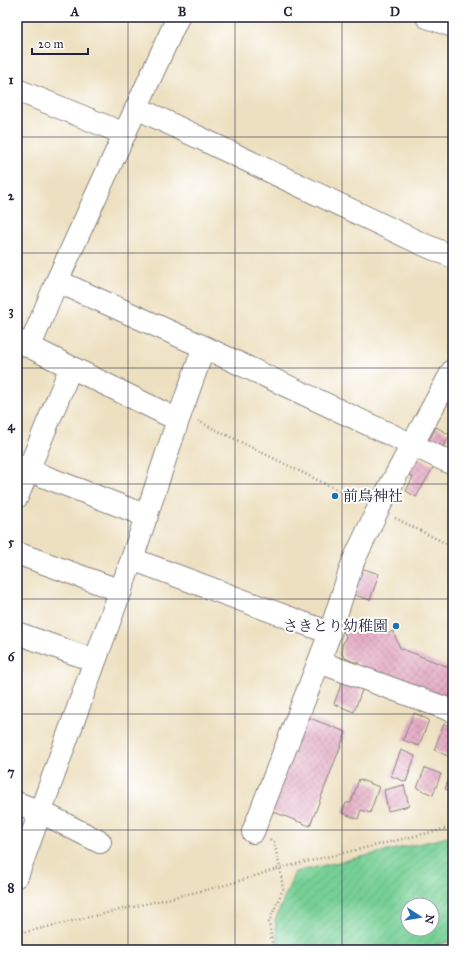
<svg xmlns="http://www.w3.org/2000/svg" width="470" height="967" font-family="'IM FELL Great Primer','Noto Serif JP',serif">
  <defs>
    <pattern id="garden-furrows" width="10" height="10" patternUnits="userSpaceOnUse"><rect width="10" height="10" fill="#76cf95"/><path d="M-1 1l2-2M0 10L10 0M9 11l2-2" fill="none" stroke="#66b181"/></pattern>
    <pattern id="building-cross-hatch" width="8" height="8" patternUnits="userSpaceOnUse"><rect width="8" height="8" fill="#e4acc4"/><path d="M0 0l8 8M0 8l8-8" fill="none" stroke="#c394a9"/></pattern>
  </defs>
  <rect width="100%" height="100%" fill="#fff"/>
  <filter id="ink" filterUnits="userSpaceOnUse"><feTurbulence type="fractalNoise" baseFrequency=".025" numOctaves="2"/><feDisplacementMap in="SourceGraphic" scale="8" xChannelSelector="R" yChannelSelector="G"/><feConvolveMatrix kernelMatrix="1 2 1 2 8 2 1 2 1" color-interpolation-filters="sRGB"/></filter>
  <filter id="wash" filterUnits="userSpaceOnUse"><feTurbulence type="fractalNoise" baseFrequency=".012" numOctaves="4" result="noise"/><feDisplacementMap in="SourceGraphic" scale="16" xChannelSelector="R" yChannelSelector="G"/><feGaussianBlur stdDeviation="0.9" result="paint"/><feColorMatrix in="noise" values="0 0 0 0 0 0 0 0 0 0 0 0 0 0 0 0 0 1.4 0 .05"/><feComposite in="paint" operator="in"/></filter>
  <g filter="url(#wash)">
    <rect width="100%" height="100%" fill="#ede0c0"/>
    <path fill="url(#garden-furrows)" stroke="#4c7868" fill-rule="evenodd" d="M453,836V940L424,950H279L275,920L295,872ZM408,905H432V929H408Z"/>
    <g id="blocks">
      <path fill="url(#building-cross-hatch)" d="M436,427L450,435L442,448L429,440Z
        M417,457L434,466L416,497L406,491L413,477L408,474Z
        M361,568L379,574L370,600L352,594Z
        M366,619L370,626L373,625L380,627L387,634L393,631L400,648L453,669V703L361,667L358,662H354L345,658L342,654V645L346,637L343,630Z
        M343,679L363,687L354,712L334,704Z
        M414,713L429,720L419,746L403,740Z
        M307,717L346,732L310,826L271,811Z
        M444,724L453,727V742L448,756L434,750Z
        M401,750L415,756L406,782L391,776Z
        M425,768L441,774L433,795L417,788Z
        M453,768V792L445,789Z
        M359,779L379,787L370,813L361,810L358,819L342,813L346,803H351Z
        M404,785L409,806L388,811L384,790Z"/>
    </g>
  </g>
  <g filter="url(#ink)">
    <use href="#blocks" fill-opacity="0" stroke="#88817e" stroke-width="1"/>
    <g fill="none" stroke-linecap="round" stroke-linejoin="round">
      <defs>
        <path id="minor" d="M427,17L453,26
          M17,90L125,134
          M137,108L420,243L453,257
          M57,281L204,347L453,464
          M18,341L178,420
          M30,346L57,281L178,17
          M17,466L147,516
          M17,497L71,367
          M22,555L121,591
          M132,559L330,633
          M17,633L95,661
          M319,662L453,711
          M17,803L41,812L100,842
          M253,832L330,633L353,562L378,509L412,445L453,370
          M17,876L132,559L178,420L204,347"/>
      </defs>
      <use href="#minor" stroke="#88817e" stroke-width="24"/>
      <path stroke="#88817e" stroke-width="2.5" stroke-dasharray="1 3" stroke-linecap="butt" d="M198,421L360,501
        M395,518L453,547
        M270,840L274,842L280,868L283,889L269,922L273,950
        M17,934L226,885L280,868L453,827"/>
      <use href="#minor" stroke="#fff" stroke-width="22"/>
    </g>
  </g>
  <path fill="none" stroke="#22223b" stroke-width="1" stroke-opacity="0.55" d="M128,17V950M235,17V950M342,17V950M17,137H453M17,253H453M17,368H453M17,484H453M17,599H453M17,714H453M17,830H453"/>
  <g fill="#1f6fb2" stroke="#fff" stroke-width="1.5">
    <circle cx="335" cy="496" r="4"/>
    <circle cx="396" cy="626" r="4"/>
  </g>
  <g text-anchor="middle" stroke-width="4" stroke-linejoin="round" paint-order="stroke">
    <g font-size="15" fill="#22223b" stroke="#fff" text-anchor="start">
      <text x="343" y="501">前鳥神社</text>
      <text x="388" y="631" text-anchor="end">さきとり幼稚園</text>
    </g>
  </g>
  <rect width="470" height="967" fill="none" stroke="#fff" stroke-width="44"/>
  <g transform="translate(420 917) rotate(102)"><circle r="19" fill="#ffffff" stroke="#a7a7b1"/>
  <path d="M0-3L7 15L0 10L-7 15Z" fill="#1f6fb2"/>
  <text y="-6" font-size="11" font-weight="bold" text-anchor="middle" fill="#22223b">N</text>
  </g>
  <path d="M32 48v6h56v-6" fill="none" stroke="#22223b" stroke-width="2"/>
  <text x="38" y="48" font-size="12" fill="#22223b" stroke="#ffffff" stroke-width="3" paint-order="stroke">20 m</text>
  <rect x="22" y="22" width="426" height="923" fill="none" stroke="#22223b" stroke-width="1.5"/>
  <g font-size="13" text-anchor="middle" font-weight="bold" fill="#22223b">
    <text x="75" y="16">A</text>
    <text x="182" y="16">B</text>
    <text x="288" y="16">C</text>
    <text x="395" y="16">D</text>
    <text x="11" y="84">1</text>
    <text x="11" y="200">2</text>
    <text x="11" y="315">3</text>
    <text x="11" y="430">4</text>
    <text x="11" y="546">5</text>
    <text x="11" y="661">6</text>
    <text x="11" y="776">7</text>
    <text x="11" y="892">8</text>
  </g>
</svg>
